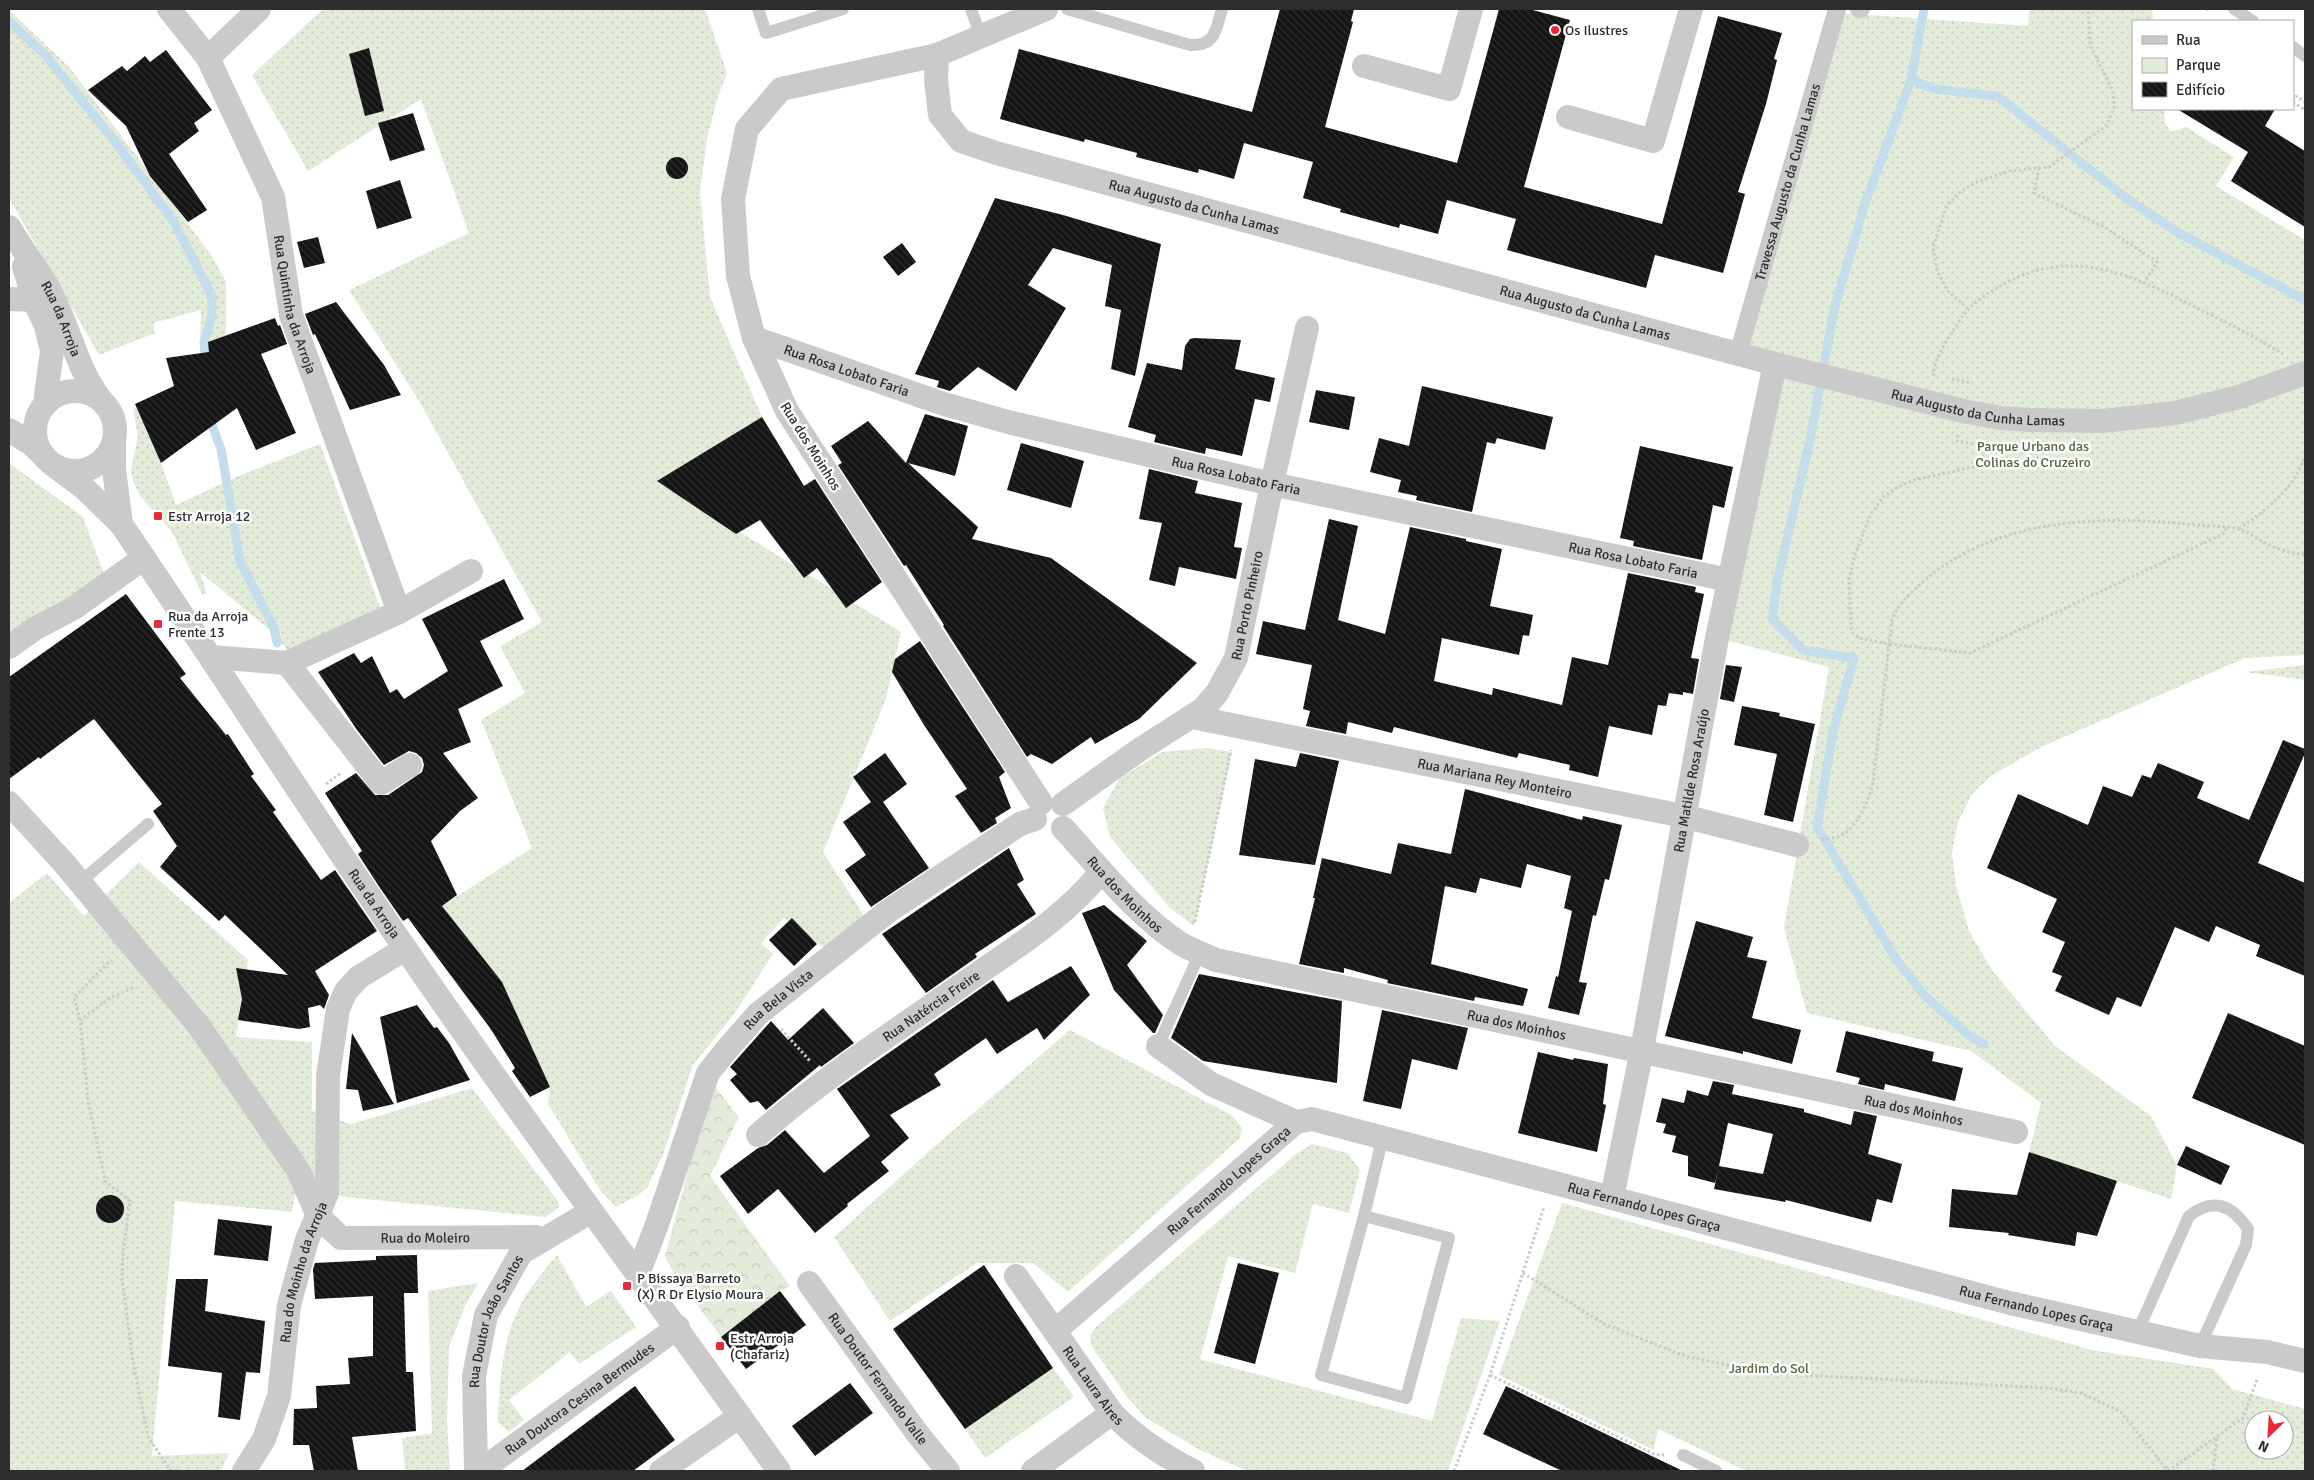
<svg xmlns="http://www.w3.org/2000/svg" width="2314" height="1480" font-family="Signika,sans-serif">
  <defs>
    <pattern id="green-dots" width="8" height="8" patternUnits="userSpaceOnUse" patternTransform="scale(1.25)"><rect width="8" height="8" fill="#e3ebd9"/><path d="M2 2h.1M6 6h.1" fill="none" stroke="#c3cabb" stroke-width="1.8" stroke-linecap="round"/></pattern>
    <pattern id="forest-crowns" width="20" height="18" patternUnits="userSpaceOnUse" patternTransform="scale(1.25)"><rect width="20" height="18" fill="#e3ebd9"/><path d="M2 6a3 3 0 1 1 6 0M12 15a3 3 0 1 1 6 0" fill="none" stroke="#c3cabb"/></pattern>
    <pattern id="building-back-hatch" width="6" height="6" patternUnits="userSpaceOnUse" patternTransform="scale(1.25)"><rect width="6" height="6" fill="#141414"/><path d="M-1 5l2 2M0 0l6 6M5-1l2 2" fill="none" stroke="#2e2e2e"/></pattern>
  </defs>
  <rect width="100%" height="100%" fill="#fff"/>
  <path fill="url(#green-dots)" fill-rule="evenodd" d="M323,9H705L727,73L718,96L707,138L700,192L710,297L762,417L658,481L901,632L886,699L823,852L864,916L827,950L784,918L761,943L773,954L735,1013L693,1065L662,1157L647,1188L638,1195L616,1207L600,1190L548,1104L550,1087L506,991L442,906L532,848L481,720L525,693L500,646L542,622L419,401L349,290L469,233L421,99L308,171L252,75Z
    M2029,9H2152L2153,21H2133V109H2164L2165,123L2171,132L2186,127L2234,157L2216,186L2305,240V655L2245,658L2041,747L1991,776L1972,794L1958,822L1952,853L1956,885L1969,931L1992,970L2055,1046L2151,1116L2177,1165L2171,1199L2029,1152L2041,1103L1971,1051L1807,1013L1784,928L1829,667L1717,638L1775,365L1738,354L1839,13L2028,26Z
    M9,10L70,68L212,256L226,282V338L200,349L201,310L153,323L155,333L99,355L9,198Z
    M136,407L161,463L176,505L236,477L320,444L380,607L290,654L276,635L200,572L207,594H202L172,532L140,496L133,481L131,470L138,436L133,409Z
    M9,463L83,517L104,574L9,637Z
    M2305,665V680L2245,672Z
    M1206,748L1232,752L1194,926L1169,907L1110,837L1103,808L1119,779L1162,752Z
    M139,862L248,960L236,1037L312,1042V1111L351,1124L472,1088L558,1201L559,1207L546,1217L346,1197L296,1190L292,1212L175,1201L152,1456L229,1453L221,1471H9V903L47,873L84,916Z
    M1070,1030L1233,1116L1242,1128L1240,1138L1068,1292L1033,1263H977L890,1321L834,1237L935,1146Z
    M1312,1144L1347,1153L1360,1170L1349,1213L1313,1204L1295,1273L1228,1256L1200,1359L1432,1421L1461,1318L1500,1321L1448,1471H1247L1200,1450L1146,1418L1128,1398L1092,1347L1090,1337L1096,1327L1296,1154Z
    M1562,1203L2092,1350L2213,1369L2232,1389L2305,1409V1471H1746L1658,1429L1654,1450L1499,1375ZM2254,1420H2284V1450H2254Z
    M557,1255L586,1307L611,1291L636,1327L579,1364L570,1352L509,1400L524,1420L509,1432L498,1422C499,1386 502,1345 517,1312C526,1291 543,1272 557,1255Z
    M478,1283L465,1306L449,1347L447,1421L450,1471H405L402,1438L432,1433L428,1291Z
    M1053,1368L1074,1397L985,1458L965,1429Z"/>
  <path fill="url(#forest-crowns)" d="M712,1083L739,1117L710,1176L790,1286L780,1291L721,1337L673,1273L665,1256Z"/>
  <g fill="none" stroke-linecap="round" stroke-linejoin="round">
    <path stroke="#c4ddec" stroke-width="9" d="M1924,9L1911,80L1935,89L1997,96L2126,198L2177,232L2305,300
      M9,21L47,57L116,143L174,222L212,296V316L204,343L206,363
      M1911,80L1865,203L1834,310L1810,440L1777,582L1772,619L1803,650L1854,658L1833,732L1817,827L1898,962L1924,995L1967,1034L1984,1044
      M211,416L212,425L221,449L240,561L274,628L277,643"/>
  </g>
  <path fill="url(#building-back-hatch)" fill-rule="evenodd" d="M1280,9H1354L1351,21L1353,22L1325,127L1457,163L1499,9H1529L1570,20L1524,187L1662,224L1718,16L1782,33L1774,59L1777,60L1766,104L1738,192L1745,194L1723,273L1655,255L1646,288L1507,250L1516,219L1447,200L1438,234L1400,224L1399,228L1340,212L1341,209L1303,198L1313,162L1244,143L1234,179L1199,169L1198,173L1136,157L1137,153L1085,139L1084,142L1000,119L1019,49L1252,112Z
    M369,48L384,111L365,116L349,54Z
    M166,50L212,110L194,123L199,131L169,154L207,210L188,222L150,176L126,126L88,90L122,66L127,71L145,56L150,62Z
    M2177,109H2275L2265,126L2305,151V227L2231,181L2248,152Z
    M413,113L425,150L390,161L378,123Z
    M666 168a11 11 0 1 1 22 0a11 11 0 1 1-22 0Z
    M400,180L412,218L377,229L366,191Z
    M995,198L1063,215L1161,244L1135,376L1111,369L1121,310L1105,306L1112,265L1053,248L1028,285L1066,308L1016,391L978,367L950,391L937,387L939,381L915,374Z
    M318,237L325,263L304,268L297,242Z
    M902,243L916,262L898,276L883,257Z
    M336,302L384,365L401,395L350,410L315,334L313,335L305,314Z
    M275,318L278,326L280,325L287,344L261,354L296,433L256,450L237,408L161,463L135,404L174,386L166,358L209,352L208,342Z
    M1194,338L1241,340L1235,369L1275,378L1270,402L1255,399L1242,456L1206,448L1205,454L1154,442L1156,435L1128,427L1147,363L1182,370L1185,346L1190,339Z
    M1422,386L1553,417L1545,450L1497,438L1495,444L1487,442L1472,512L1416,500L1417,496L1398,492L1401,480L1370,472L1379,438L1409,446Z
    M1316,390L1355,397L1349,430L1309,422Z
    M925,414L968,426L955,476L908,463L978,527L972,539L1051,558L1197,663L1139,719L1095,744L1091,737L1052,764L1031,754L1027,757L943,626L944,625L906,565L904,566L838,465L842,463L831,446L868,421L906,463Z
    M762,417L804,486L815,479L882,582L846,608L817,568L804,578L760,520L736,534L657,481Z
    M1021,443L1084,461L1071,508L1007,490Z
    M1640,446L1733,467L1724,508L1713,505L1702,560L1633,546L1634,541L1620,538Z
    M1149,469L1198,481L1195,493L1242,503L1234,547L1242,548L1236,579L1179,567L1175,586L1149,580L1162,523L1139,519Z
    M1329,519L1358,526L1338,620L1385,634L1410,527L1466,539V541L1502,549L1490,606L1533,615L1529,636L1523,635L1519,655L1442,638L1434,681L1492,695L1493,688L1562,705L1572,657L1608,665L1628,573L1696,587L1695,592L1704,594L1691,658L1699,659L1693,694L1683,692V695L1669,693L1666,706L1658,705L1652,735L1609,726L1598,777L1569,770L1570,765L1519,753L1517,758L1394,727L1392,733L1348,722L1346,734L1306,726L1310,711L1303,709L1312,665L1256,654L1263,621L1305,630Z
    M504,579L524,619L480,641L503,686L458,709L471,742L443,753L478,798L460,811L431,841L457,895L442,906L502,982L550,1087L530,1097L512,1071L515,1068L490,1028L408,918L403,921L380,888L358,854L362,851L325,793L356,773L375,795H388L422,772L424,765L422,758L416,753L409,751L384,765L357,730L318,672L354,653L361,663L372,656L390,693L397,689L404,699L448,671L422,619Z
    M126,594L186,674L180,678L226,735L228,734L254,774L251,776L276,810L273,812L321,880L335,870L377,931L315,971L329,995L324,1009L320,1005L308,1008L310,1027L299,1029L238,1020L242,999L236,968L288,975L225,915L219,921L160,867L177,846L153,811L162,804L94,719L40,759L39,757L9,779V677Z
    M920,641L1005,772L999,777L1011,808L995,818L997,823L981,833L955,796L967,789L924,725L892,672L895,659Z
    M1726,665L1742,667L1734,702L1720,699Z
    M1742,706L1780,713L1779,716L1815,724L1793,822L1764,815L1777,754L1734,745Z
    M2283,740L2305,749V753L2258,863L2305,883V976L2256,956L2260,945L2216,926L2209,942L2175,927L2141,1007L2117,997L2109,1015L2055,991L2062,976L2052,972L2065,942L2042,932L2057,899L1987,868L2018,794L2088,825L2103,786L2132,797L2142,775L2151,778L2158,763L2204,782L2197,798L2249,820Z
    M885,753L907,784L883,802L929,868L871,907L845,870L866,855L843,822L871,802L853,777Z
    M1300,753L1339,761L1315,865L1239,855L1255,759L1296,767Z
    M1465,789L1582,820L1583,816L1622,825L1609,880L1605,879L1596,916L1593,915L1579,982L1587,983L1579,1015L1548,1008L1556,976L1558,977L1572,911L1564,908L1571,876L1527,864L1521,888L1480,878L1476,893L1445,886L1431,964L1528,989L1523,1006L1475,997L1474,1001L1387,983L1388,980L1344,968V973L1299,964L1315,898H1313L1322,858L1391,874L1398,843L1451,854Z
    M1009,848L1024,880L1017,884L1036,914L975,954L977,957L926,993L882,934Z
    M1104,905L1147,941L1127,965L1163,1015L1155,1033H1153L1114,990L1082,913Z
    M792,918L817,944L794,966L769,940Z
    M1696,921L1753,937L1747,957L1767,961L1752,1018L1801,1030L1792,1064L1743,1051V1054L1665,1036Z
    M1071,966L1090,995L1044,1040L1037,1028L997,1054L986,1038L934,1074L941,1085L890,1115L909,1138L881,1162L889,1171L847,1204L848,1206L815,1233L778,1189L748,1214L720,1176L758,1148L767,1145L785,1130L824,1173L870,1136L837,1089L993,980L1008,1002Z
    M1199,974L1342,1001L1337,1083L1203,1061L1171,1038Z
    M417,1005L434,1028L437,1027L449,1043L470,1080L397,1103L380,1017Z
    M823,1008L854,1043L821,1067L820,1065L766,1110L758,1101L750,1103L730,1080L737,1074L730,1067L771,1021L788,1040Z
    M1382,1010L1468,1028L1457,1070L1412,1059L1401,1109L1363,1101Z
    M2228,1013L2305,1046V1145L2192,1098Z
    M1846,1031L1934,1052L1932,1061L1963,1068L1955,1101L1885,1084L1884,1090L1858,1084L1860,1078L1836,1072Z
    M352,1033L394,1104L363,1111L358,1090L346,1089Z
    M1538,1052L1573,1060L1574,1058L1608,1064L1603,1104L1606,1105L1597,1152L1518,1133Z
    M1713,1081L1734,1085L1732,1094L1804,1109V1112L1851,1125L1854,1111L1877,1116L1868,1154L1902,1164L1892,1203L1877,1199L1871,1222L1786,1200L1785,1202L1714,1189L1719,1166L1715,1183L1688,1176V1156L1672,1152L1676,1136L1663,1133L1666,1124L1656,1122L1662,1098L1684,1103L1687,1090L1708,1096ZM1728,1123L1773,1134L1763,1174L1719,1166Z
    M2186,1146L2230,1166L2221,1185L2177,1165Z
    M2029,1152L2117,1181L2097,1236L2077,1232L2075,1246L2008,1235L2009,1233L1949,1227L1952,1189L2017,1195Z
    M96 1209a14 14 0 1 1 28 0a14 14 0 1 1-28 0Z
    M218,1219L272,1226L268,1261L214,1255Z
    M417,1255L418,1293H404L406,1372H413L416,1431L352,1437L358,1471H314L309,1445H293L294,1409L317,1408L316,1386L350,1384L348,1358L373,1356V1296L315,1299L313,1269L315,1263L376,1260V1256Z
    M1238,1263L1279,1273L1255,1364L1214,1353Z
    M984,1265L1053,1368L965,1429L893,1329Z
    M176,1279H208L205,1311L265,1321L260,1373L246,1372L240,1420L218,1417L222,1373L168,1366Z
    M780,1291L806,1325L746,1369L721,1337Z
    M850,1383L873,1413L815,1456L792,1426Z
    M635,1386L675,1440L633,1471H522Z
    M1506,1386L1683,1471H1562L1483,1434Z"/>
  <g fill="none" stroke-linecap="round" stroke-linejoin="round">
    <path stroke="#cacaca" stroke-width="3" stroke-dasharray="2.5 2.5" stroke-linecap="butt" d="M2206,10L2208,9
      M2293,101L2296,96L2305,102
      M2293,102L2305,110
      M2039,168L2034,193L2104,227L2157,262L2145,281
      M1968,309L1948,291L1937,271L1933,247L1947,205L1961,191L1977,182L2009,171L2049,167L2106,126L2114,109L2113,91L2090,45L2088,9
      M1934,376C1931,362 1954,328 1963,316C1972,303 1988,293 2002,285C2074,244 2136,277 2203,311C2230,324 2257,338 2283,354
      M1952,379L1968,382L1967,385
      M1958,435L1957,441L1986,446L1983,457L1974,467L1914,480L1896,488L1882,498L1870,516L1855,555L1849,579L1851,627L1853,633L1859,638L1889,644L1970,653L2223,534L2226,528
      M2239,529C2267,509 2294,489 2305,456
      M326,784L341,773
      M1822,839C1828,838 1838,838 1842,835C1858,826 1869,800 1873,783L1892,620C1898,603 1912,592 1925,580C1997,519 2096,515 2186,524C2202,526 2222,525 2239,529C2247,531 2255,538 2262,541C2276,549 2290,553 2305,555
      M1195,922L1231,750
      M133,988L112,997L80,1020L88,1100L105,1181L130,1201L123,1254L122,1278L133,1362L148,1437L171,1471H181
      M80,1020L74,997L111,960
      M781,1029L810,1061
      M1523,1273L1604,1324L1685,1356L1765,1373L2048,1388L2081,1393L2121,1412L2168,1471
      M1490,1375L1656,1455H1664
      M1454,1471L1490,1375L1544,1207
      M2168,1471L2243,1418L2258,1377
      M2213,1471L2217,1437"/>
    <path stroke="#cacaca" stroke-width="12" d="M758,9L766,33L843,9
      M971,9L981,37
      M1067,9L1190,45C1216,46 1216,29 1222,9
      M2234,9L2253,21
      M2293,47L2305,56
      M79,883L148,824
      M1158,1046L1200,953
      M1364,1216L1449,1238L1406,1398L1321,1375Z
      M1364,1216L1383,1136
      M2137,1333L2189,1216C2213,1197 2232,1205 2248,1229L2246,1245L2200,1346
      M1683,1455L1716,1471"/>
    <g stroke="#cacaca" stroke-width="18">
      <path d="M1859,9H1861"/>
      <path id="s1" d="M1738,354L1837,9"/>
    </g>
    <g stroke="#cacaca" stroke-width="24">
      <path id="s2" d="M169,9L208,58L273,197L291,315L399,612"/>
      <path id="s3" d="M937,55L936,80L940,115L961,141L996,153L1775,364L1963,411L2001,418L2031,420L2103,421L2175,413L2239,397L2305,373"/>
      <path d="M208,58L259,9"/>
      <path d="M1364,66L1449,89L1471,9"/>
      <path d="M1568,117L1653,141L1691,9"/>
      <path id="s4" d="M9,227C22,250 40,271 52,295C70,329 77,370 101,400"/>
      <path d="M24,266L34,300L46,326L52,351L45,403"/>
      <path d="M9,299L34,300"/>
      <path id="s5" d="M754,338L944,404L1012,423L1272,484L1729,580"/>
      <circle cx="75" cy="431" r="40"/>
      <path d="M9,430L30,443L42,454"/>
      <path d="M114,441V469L121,524"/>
      <path id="s6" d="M52,464L83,487L121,524C217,665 308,808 405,948C526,1125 655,1296 779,1471"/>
      <path d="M9,647L36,628L74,608L144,558"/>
      <path d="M211,657L287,663L399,612L471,571"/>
      <path d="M287,663L381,783L410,765"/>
      <path id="s7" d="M1192,717L1683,816L1797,845"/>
      <path id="s8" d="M9,803L64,863L199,1026L298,1170L318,1216L341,1238L536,1237L541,1240"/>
      <path d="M1041,803L787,411L754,338L738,276L733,199L747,129L781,89L937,55L1046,9"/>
      <path id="s9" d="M1063,804L1139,750L1203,709L1217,693L1236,658L1272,484L1307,328"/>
      <path id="s10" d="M1063,828C1099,867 1136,915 1181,944C1192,950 1205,955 1216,960L2016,1132"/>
      <path d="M1158,1046L1211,1084L1296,1122"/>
      <path id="s11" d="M758,1135C823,1078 895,1031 966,982C1014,948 1064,918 1101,872"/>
      <path id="s12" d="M1612,1197L1642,1050L1717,638L1775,364"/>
      <path id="s13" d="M638,1274L656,1227L708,1073L728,1048L758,1014L887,912L1020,824L1035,819"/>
      <path id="s14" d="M1016,1276L1112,1413C1136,1438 1162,1455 1193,1471"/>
      <path id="s15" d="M809,1283L917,1433L948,1471"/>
      <path id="s16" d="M1055,1331L1296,1122L1312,1119L2010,1303L2200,1346L2267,1352L2305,1361"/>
      <path id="s17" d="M244,1471L264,1439L279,1396L289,1305L307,1240L327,1193L328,1076L338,1009L346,991L359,977L405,949"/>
      <path id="s18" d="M476,1471L474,1376L486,1315L521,1253L590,1212"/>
      <path id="s19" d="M484,1471L491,1463L678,1327"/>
      <path d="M661,1471L740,1416"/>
      <path d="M1033,1471L1112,1413"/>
    </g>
  </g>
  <g fill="#ea2838" stroke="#fff" stroke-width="2">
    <circle cx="1555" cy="30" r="5"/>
    <rect x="153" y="511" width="10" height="10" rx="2.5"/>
    <rect x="153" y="619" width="10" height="10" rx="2.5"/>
    <rect x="622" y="1281" width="10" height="10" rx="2.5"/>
    <rect x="715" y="1341" width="10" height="10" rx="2.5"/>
  </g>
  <g text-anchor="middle" stroke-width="5" stroke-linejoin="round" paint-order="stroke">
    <g font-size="14" fill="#2d2d2d" stroke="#fff" text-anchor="start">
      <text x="1565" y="35">Os Ilustres</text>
      <text x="168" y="521">Estr Arroja 12</text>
      <text x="168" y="621">Rua da Arroja<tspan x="168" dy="16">Frente 13</tspan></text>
      <text x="637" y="1283">P Bissaya Barreto<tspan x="637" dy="16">(X) R Dr Elysio Moura</tspan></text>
      <text x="730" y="1343">Estr Arroja<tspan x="730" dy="16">(Chafariz)</tspan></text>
    </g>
    <g font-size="14" fill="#2d2d2d" stroke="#fff">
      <text dy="5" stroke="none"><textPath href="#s1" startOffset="179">Travessa Augusto da Cunha Lamas</textPath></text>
      <text dy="5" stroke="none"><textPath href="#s3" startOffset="336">Rua Augusto da Cunha Lamas</textPath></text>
      <text dy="5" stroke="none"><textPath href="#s2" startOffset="326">Rua Quintinha da Arroja</textPath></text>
      <text dy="5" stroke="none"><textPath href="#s3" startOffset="741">Rua Augusto da Cunha Lamas</textPath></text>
      <text dy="5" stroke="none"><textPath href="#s4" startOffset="106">Rua da Arroja</textPath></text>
      <text dy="5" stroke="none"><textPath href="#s5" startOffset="98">Rua Rosa Lobato Faria</textPath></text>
      <text dy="5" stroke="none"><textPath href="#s3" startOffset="1146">Rua Augusto da Cunha Lamas</textPath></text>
      <text transform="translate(811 446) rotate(58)" y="5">Rua dos Moinhos</text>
      <text dy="5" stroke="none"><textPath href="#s5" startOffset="502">Rua Rosa Lobato Faria</textPath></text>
      <text dy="5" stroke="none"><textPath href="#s5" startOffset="908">Rua Rosa Lobato Faria</textPath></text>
      <text dy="5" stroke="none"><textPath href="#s9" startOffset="284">Rua Porto Pinheiro</textPath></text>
      <text dy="5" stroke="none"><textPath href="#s7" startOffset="309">Rua Mariana Rey Monteiro</textPath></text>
      <text dy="5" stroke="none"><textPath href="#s12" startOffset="424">Rua Matilde Rosa Araújo</textPath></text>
      <text dy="5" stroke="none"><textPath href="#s10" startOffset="91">Rua dos Moinhos</textPath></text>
      <text dy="5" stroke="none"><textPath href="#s6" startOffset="548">Rua da Arroja</textPath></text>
      <text dy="5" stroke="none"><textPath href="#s13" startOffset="315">Rua Bela Vista</textPath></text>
      <text dy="5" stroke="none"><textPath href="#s11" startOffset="216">Rua Natércia Freire</textPath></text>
      <text dy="5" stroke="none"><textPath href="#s10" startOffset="512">Rua dos Moinhos</textPath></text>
      <text dy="5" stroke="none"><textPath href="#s10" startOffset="918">Rua dos Moinhos</textPath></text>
      <text dy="5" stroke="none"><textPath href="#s16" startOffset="230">Rua Fernando Lopes Graça</textPath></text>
      <text dy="5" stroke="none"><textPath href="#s16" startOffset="679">Rua Fernando Lopes Graça</textPath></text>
      <text dy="5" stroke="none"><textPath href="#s8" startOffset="634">Rua do Moleiro</textPath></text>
      <text dy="5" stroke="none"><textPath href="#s17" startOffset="210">Rua do Moinho da Arroja</textPath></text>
      <text dy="5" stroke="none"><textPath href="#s16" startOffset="1084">Rua Fernando Lopes Graça</textPath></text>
      <text dy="5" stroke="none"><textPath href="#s18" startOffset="154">Rua Doutor João Santos</textPath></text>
      <text dy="5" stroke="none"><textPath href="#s15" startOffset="118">Rua Doutor Fernando Valle</textPath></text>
      <text dy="5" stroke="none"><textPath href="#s14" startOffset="134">Rua Laura Aires</textPath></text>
      <text dy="5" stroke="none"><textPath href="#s19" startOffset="120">Rua Doutora Cesina Bermudes</textPath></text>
    </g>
    <g font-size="14" fill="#506939" stroke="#fff">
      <text x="2033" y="451">Parque Urbano das<tspan x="2033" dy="16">Colinas do Cruzeiro</tspan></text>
      <text x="1769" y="1373">Jardim do Sol</text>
    </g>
  </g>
  <rect width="2314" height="1480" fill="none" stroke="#2d2d2d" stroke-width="20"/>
  <rect x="2132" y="20" width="162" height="90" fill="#ffffff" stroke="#ababab"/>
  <rect x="2142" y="36" width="25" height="8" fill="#cacaca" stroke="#ababab"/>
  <text x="2176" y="45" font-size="15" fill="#2d2d2d">Rua</text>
  <rect x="2142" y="58" width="25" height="15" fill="#e3ebd9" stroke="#ababab"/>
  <text x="2176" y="70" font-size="15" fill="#2d2d2d">Parque</text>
  <rect x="2142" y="82" width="25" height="15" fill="url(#building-back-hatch)" stroke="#ababab"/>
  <text x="2176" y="95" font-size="15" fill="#2d2d2d">Edifício</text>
  <g transform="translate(2269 1435) rotate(205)"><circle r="24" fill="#ffffff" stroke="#ababab"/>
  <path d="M0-4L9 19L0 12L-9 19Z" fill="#ea2838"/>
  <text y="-8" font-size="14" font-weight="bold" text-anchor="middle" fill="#2d2d2d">N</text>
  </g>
</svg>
